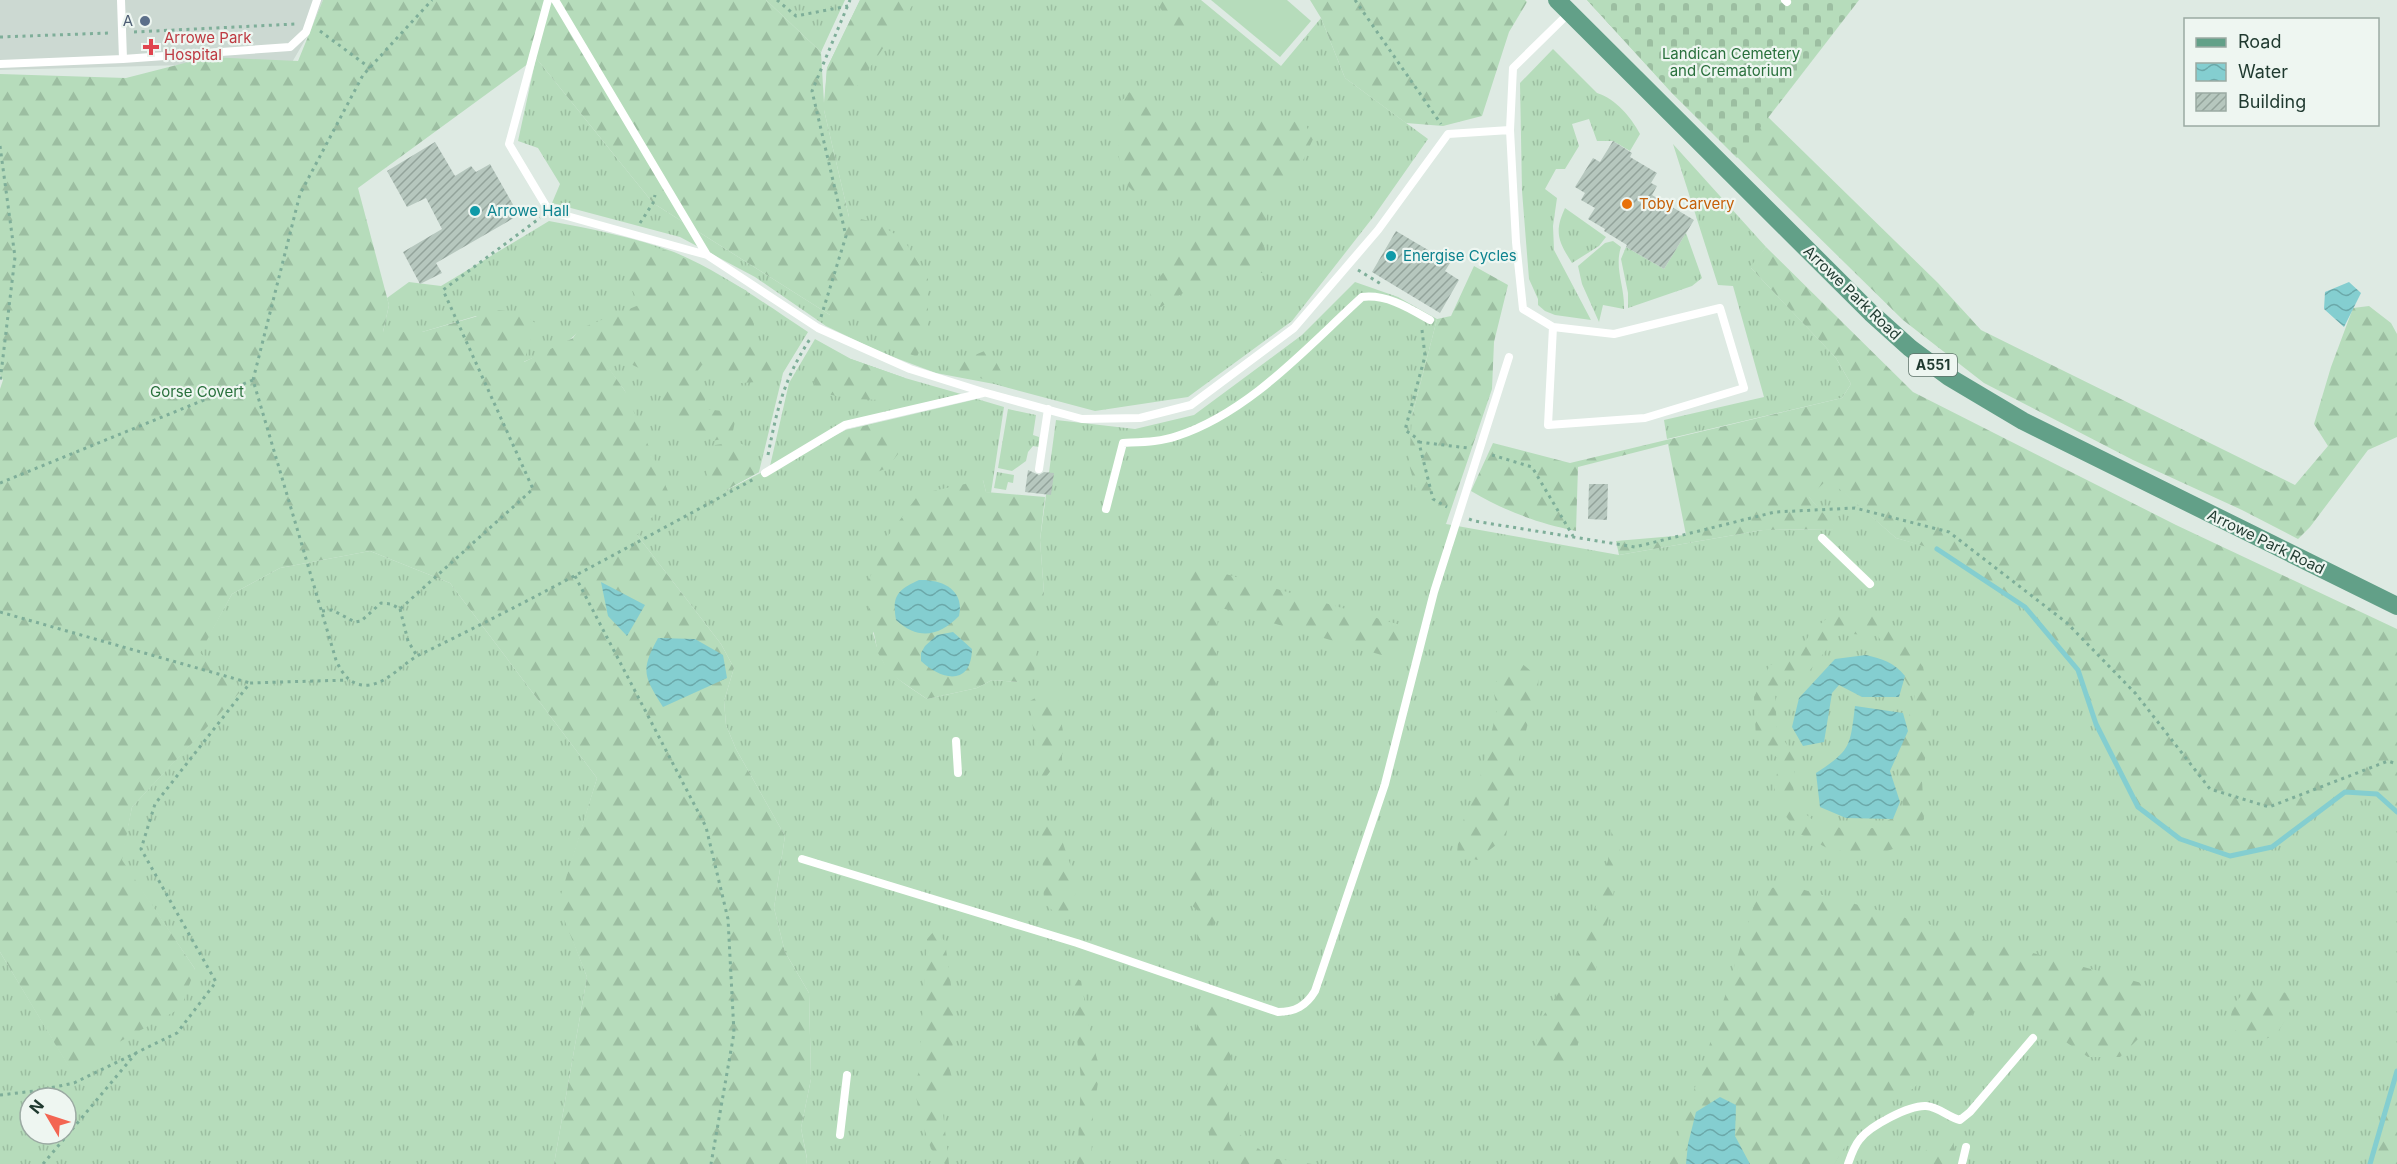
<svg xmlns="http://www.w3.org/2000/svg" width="2397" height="1164" font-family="Inter,sans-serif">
  <defs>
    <pattern id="grass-tufts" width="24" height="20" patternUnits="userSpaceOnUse" patternTransform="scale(1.5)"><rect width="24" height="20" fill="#b6dcbb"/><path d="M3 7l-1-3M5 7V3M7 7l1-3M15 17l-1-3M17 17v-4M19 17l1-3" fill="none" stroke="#9cbea1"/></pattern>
    <pattern id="forest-firs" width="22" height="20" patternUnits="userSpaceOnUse" patternTransform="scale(1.5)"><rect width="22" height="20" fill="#b6dcbb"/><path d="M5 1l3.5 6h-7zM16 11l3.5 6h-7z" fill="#9cbea1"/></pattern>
    <pattern id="cemetery-stones" width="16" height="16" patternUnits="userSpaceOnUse" patternTransform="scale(1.5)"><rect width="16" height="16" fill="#b6dcbb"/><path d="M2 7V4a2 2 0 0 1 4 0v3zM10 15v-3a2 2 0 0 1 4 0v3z" fill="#9cbea1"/></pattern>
    <pattern id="water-waves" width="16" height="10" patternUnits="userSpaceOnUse" patternTransform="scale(1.5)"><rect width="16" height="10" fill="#84ced0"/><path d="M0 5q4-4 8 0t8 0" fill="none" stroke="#6ba8a9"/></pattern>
    <pattern id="building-hatch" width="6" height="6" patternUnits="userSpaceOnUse" patternTransform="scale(1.5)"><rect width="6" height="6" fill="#b6c7be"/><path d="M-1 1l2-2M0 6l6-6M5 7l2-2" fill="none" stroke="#93a39b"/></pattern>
  </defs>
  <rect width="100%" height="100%" fill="#deeae3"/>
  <path fill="#ccd9d2" d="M0,0H323L311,30L291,64H220L0,70Z"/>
  <path fill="url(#grass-tufts)" fill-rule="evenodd" d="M766,0H845L821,52Z
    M860,0H1201L1281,66L1321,18L1345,78L1428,139L1374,216L1292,321L1188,397L1095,411L994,384L936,373L880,352L826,326L755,277L680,237L552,203L560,184L538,148L518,141L536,58L653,203L830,315H864L849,217L824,110L827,68Z
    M1553,49L1597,93C1616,99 1631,117 1640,134L1630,151L1613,141H1597L1589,119L1572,124L1579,146L1565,169H1556L1545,189L1557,198L1553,226L1554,250L1591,320L1555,315L1545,311L1538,305V299L1529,279L1522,191L1520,83Z
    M1673,144L1766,247L1751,268L1836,358L1851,384L1842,398L1667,439L1664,420L1764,397L1733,286L1718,285Z
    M1565,208L1606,237L1599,246L1572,263C1558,241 1554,232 1565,208Z
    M549,221C591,229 634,237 674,252C720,271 767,305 808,332L783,373L759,472L721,493L846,430L977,399L1004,407L991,493L986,492L983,480L873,633C883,674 894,676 927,699L977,688L992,680L1018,682L1044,593L1040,540L1056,420L1135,429L1194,415L1302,335L1355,282L1398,297L1437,319L1412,416L1446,524L1619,555L1763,530L1836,529L1808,496L1828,478L1896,538L1937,549L2025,607L2078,670L2096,724L2230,856L2272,847L2345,792L2377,794L2397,812V1071L2370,1164H806L807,1158L801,1128L811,1079L809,993L785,952L774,908L785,836L736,749L726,725L724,701L734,668L721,644L637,535L625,391L580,329C567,347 543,354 523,362L476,316L422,332H383L389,305L387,298L409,282L441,286Z
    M1686,233L1702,278L1692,286L1628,308V293L1621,259L1626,247L1664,269Z
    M1613,241L1621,247C1614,268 1625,287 1624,309L1603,305L1599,322L1582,284L1578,266L1605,243Z
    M815,339L851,359L905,378L961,394L845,423L770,466L789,383Z
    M1008,409L1036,415L1033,435L1039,437V447L1033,446L1028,452L1026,461L1012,471L998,468Z
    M997,472L1014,475L1013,483L1008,482L1006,490L994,488Z
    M370,551L450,583L597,778L559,904L587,977L554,1164H0V952L70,1068L195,969L121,860L132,807L240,691L199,653L232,594L280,568ZM30,1098H66V1134H30Z"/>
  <path fill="url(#forest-firs)" fill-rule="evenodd" d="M323,0H766L821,52L824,103L827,68L860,0H916L847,101L824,110L849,217L876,222L904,240L928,279V330L917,357L893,347L864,315H830L653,203L536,58L358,188L389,305L383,332H422L499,310L523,313L535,323L524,362L573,338L579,329L639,305L625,273L626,238L674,253L747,291L758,344L773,353L772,371L756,382L728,384L717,368L702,365L696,373L705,390V409L722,411L735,421L732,436L713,441L707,436L680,435L663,409L660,378L622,360L606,364L625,391L670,496L637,535L721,644L734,668L724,701L726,725L736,749L785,836L774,908L785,952L809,993L811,1079L801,1128L807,1159L806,1164H554L587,977L558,904L597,778L450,583L370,551L280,568L232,594L200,653L241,691L132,807L122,860L195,969L181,1008L70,1069L0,952V389L3,380L0,375V74L126,78L208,57L298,61Z
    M1155,0H1189L1193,31L1172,26Z
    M1310,0H1525L1527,2L1509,32L1482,116L1443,126L1406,123L1345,78L1321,18Z
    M1587,0H1653L1768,117L1938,283L1981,330L2295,485L2328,446L2314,424L2331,367L2353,308L2369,306L2391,323L2397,334V437L2368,450L2310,527L2298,539L2242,510L2133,460L1984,383L1903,320L1672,93Z
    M1129,92L1174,123L1270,116L1305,124L1313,139L1299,169L1272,198L1263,230L1266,273L1225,271L1194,286L1161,307L1150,303L1151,289L1202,220L1203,211L1186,192L1133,191L1121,179L1118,146V106Z
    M1766,247L1913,392L2176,525L2397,629V812L2377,794L2345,792L2272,847L2230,856L2180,839L2138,807L2096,724L2078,670L2025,607L1937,550L1896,538L1828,479L1809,497L1837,529L1763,530L1619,555L1616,541L1686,535L1668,444L1578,467L1576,531C1535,522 1507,512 1471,491L1493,443L1570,463L1842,398L1851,384L1836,358L1750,267Z
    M1474,266L1508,285L1494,342L1492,389L1446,524L1419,502L1409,464L1412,416L1437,319L1451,316Z
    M989,349L1010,388L947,367Z
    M829,357L851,359L905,378L893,399C866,401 844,399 817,391L811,373L816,361Z
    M886,421L895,435L898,454L887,468L870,475L854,467L840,456L836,436L846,430Z
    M737,442L751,448L759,472L722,492L710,487C704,467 704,463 715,445Z
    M983,480L986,492L1045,497L1040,540L1044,593L1034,673L1018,682L992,680L977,688L927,699L889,673L878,653L865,590L885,540L919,494Z
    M1186,567L1205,568L1404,626L1402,661L1218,607L1210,886L1218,915L1206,951L1197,944L1198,911L1187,901Z
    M1867,612L1891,622L1923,667L1932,710L1922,780L1924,819L1905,845L1878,854L1831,850L1800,834L1780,809L1774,787L1780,760L1756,739L1754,697L1770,665L1796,658L1811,632L1831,615ZM1840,633L1878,636L1915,696L1899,751L1903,811L1876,828L1845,829L1814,821L1796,806L1793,785L1796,758L1777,730L1775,693L1788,678L1806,675Z
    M1520,662L1539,678L1509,800L1506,837L1477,860L1457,854L1459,831L1479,782L1497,710L1493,688L1501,673Z
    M1057,693L1065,745L1062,755V770L1052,769L1046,777V788L1040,792L1030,701L1042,694Z
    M1615,806L1621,841L1612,903L1577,1048L1555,1070L1535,1049L1541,1019L1566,982L1593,917L1608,860Z
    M1041,823H1056L1078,887L1068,912L1061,918L1044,903Z
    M1790,886L2145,984L2144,1033L2120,1057H2088L2048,1030L2007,997L1981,1001L1956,1040L1914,1088L1862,1120L1834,1164H1750L1735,1136L1736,1105L1688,1144L1686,1164H1668L1705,1059L1759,889Z
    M936,929L945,942L957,1028L948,1063L954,1085L942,1105L949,1164H945L931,1149L919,1113L914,1084L923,1062L920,1053L927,939Z
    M1071,975L1081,981L1091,1038L1100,1069L1093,1115L1091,1164H1077L1081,1080Z
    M2248,987L2295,994L2292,1008L2275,1037L2249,1041L2229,1025L2233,1006Z
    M1218,998L1221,1024L1231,1056L1226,1093L1231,1128L1271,1158L1312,1164H1219L1210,1147L1204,1063L1194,1035L1202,1011Z
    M2397,1071V1164H2370Z
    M1953,1137L1956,1164H1915L1936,1138Z"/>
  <path fill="url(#cemetery-stones)" d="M1587,0H1859L1737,158L1672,93Z"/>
  <path fill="#b6dcbb" d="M1211,0H1287L1311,21L1280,57Z"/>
  <path fill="url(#water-waves)" d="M2349,282L2361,293L2344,327L2324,309L2325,292Z
    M919,580C941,579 965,589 959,616C939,636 919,641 896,620C892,596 897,590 919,580Z
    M601,582L645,605L627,636L608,616Z
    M953,632L972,649C971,687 941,680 921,661V653L925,646L937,635Z
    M658,638L695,639L723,655L727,678L663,707C644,676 640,671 658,638Z
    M1866,655C1882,659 1894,662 1905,676L1899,697H1862L1839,685L1832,693L1824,742L1803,746L1792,727L1799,698L1835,659Z
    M1855,706L1903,713L1908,731L1890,771L1900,802L1893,819L1846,818L1820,807L1816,773C1851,750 1850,747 1855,706Z
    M1720,1097L1736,1105L1735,1136L1750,1164H1686L1688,1144L1696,1112Z"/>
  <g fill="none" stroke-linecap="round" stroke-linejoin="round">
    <path stroke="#84ced0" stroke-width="5" d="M1937,549L2025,607L2078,670L2096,724L2138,807L2180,839L2230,856L2272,847L2345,792L2377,794L2397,812
      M2370,1164L2397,1071"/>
  </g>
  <path fill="url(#building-hatch)" d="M1613,141L1632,153L1630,157L1657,173L1651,183L1657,186L1652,195L1694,220L1664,269L1626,247L1627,245L1604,231L1605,229L1588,219L1595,208L1581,200L1585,193L1575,187L1593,158L1600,162Z
    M435,142L455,176L471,166L476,172L490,164L519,215L436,263L442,273L420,284L403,252L442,229L426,198L407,207L387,171Z
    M1396,231L1450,263L1445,271L1459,280L1440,313L1372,272Z
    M1028,470L1039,475L1044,472L1054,473L1051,495L1025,492Z
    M1589,484H1608L1607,520L1588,519Z"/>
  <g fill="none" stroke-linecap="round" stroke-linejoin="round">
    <path stroke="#7eae99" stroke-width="3" stroke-dasharray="3 4.5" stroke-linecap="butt" d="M777,0L796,16L848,6
      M1355,0L1441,124
      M320,31L370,68
      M134,32L295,24
      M0,37L109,33
      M0,146L15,257L0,382
      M640,223L653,203L655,195
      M1358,270L1381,284
      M821,317L846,236L812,91L850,0
      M1422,330L1425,356L1405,430L1418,439L1433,499L1447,507
      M253,380L300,194L363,75L432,0
      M1419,442L1468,448
      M768,455C777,409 784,379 810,339
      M1492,455L1532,467L1573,536
      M0,483L253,380L336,660C342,674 351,687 369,685C389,682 402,664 419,655C533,600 643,539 754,479
      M1469,519L1474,521L1635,547L1775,512L1855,508L1949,532L2067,623L2136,694L2210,789L2269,807L2388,761L2397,764
      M575,576L706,827L728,919L734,1033L711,1164
      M400,609L408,641L417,656
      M322,611L332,610L355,622L361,621L381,603L391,604L400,609L533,489L443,290L540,218
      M0,612L250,683
      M0,1095L35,1091L74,1083L177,1033L216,982L141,849L155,804L250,683L348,680
      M43,1164L136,1053"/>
    <path stroke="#fff" stroke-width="8" d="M121,0L123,59
      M548,0L509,144L549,211L707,255L818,328L910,369L983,392L1082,419L1140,418L1191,405L1294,328L1378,230L1448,134L1510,130L1513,68L1569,13
      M555,0L707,255
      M1785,0L1787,2
      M0,64L123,59L290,47L306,32L317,0
      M1510,130L1516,242L1523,309L1553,327L1614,334L1720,308L1744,388L1645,418L1548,425L1553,327
      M1039,469L1048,409
      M765,473L845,425L983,393
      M1106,509L1123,443C1141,442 1160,442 1177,436C1250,412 1307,347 1362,297C1387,294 1409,308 1430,320
      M1822,538L1870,584
      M956,741L958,773
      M802,859L1077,943L1278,1012C1295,1012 1306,1006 1315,991L1385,784L1434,592L1509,357
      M840,1135L847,1075
      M1848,1164C1851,1155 1854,1146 1860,1139C1870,1126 1909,1105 1926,1106C1939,1107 1948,1117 1960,1120L1970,1112L2033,1038
      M1962,1164L1966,1147"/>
    <path stroke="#62a088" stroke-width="18" d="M1557,0L1871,313L1910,348L1949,377L2023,421L2397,606"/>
  </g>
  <circle fill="#5c6f8a" stroke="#eef6f1" stroke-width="2" cx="145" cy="21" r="6"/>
  <path fill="#e0444e" stroke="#eef6f1" stroke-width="2" d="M148 38h6v6h6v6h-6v6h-6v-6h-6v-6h6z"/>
  <circle fill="#e8710a" stroke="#eef6f1" stroke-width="2" cx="1627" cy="204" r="6"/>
  <g fill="#0f9aa8" stroke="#eef6f1" stroke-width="2">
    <circle cx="475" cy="211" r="6"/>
    <circle cx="1391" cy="256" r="6"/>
  </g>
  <g text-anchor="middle" stroke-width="4.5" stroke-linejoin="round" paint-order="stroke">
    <rect fill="#eef6f1" stroke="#5d7269" stroke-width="1.5" x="1909" y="354" width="48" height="22" rx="4.5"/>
    <g font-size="14" font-weight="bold" fill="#1f392f">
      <text x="1933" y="370">A551</text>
    </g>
    <g font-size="15" fill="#4e5e75" stroke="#eef6f1" text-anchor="end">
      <text x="133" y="26">A</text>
    </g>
    <g font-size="15" fill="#be3a42" stroke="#eef6f1" text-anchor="start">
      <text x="164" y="43">Arrowe Park<tspan x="164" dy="17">Hospital</tspan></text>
    </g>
    <g font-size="15" fill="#29703c" stroke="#eef6f1">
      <text x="1731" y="59">Landican Cemetery<tspan x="1731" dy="17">and Crematorium</tspan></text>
      <text x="197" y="397">Gorse Covert</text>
    </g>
    <g font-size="15" fill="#c56008" stroke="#eef6f1" text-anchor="start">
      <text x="1639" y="209">Toby Carvery</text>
    </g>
    <g font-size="15" fill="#0d838f" stroke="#eef6f1" text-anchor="start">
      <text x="487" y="216">Arrowe Hall</text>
      <text x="1403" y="261">Energise Cycles</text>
    </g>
    <g font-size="15" fill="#1f392f" stroke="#eef6f1">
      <text transform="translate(1852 293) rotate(44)" y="5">Arrowe Park Road</text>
      <text transform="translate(2266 542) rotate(26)" y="5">Arrowe Park Road</text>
    </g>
  </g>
  <rect x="2184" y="18" width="195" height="108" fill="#eef6f1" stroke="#9baaa3" stroke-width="1.5"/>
  <rect x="2196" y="38" width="30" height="9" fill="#62a088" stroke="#9baaa3" stroke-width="1.5"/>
  <text x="2238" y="48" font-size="18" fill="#1f392f">Road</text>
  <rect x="2196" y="63" width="30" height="18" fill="url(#water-waves)" stroke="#9baaa3" stroke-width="1.5"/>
  <text x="2238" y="78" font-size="18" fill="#1f392f">Water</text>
  <rect x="2196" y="93" width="30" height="18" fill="url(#building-hatch)" stroke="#9baaa3" stroke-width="1.5"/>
  <text x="2238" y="108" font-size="18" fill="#1f392f">Building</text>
  <g transform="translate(48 1116) rotate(309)"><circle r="28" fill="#eef6f1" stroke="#9baaa3" stroke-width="1.5"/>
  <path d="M0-4.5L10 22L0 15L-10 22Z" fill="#f36552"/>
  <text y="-9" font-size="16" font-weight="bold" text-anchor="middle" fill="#1f392f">N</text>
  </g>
</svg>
